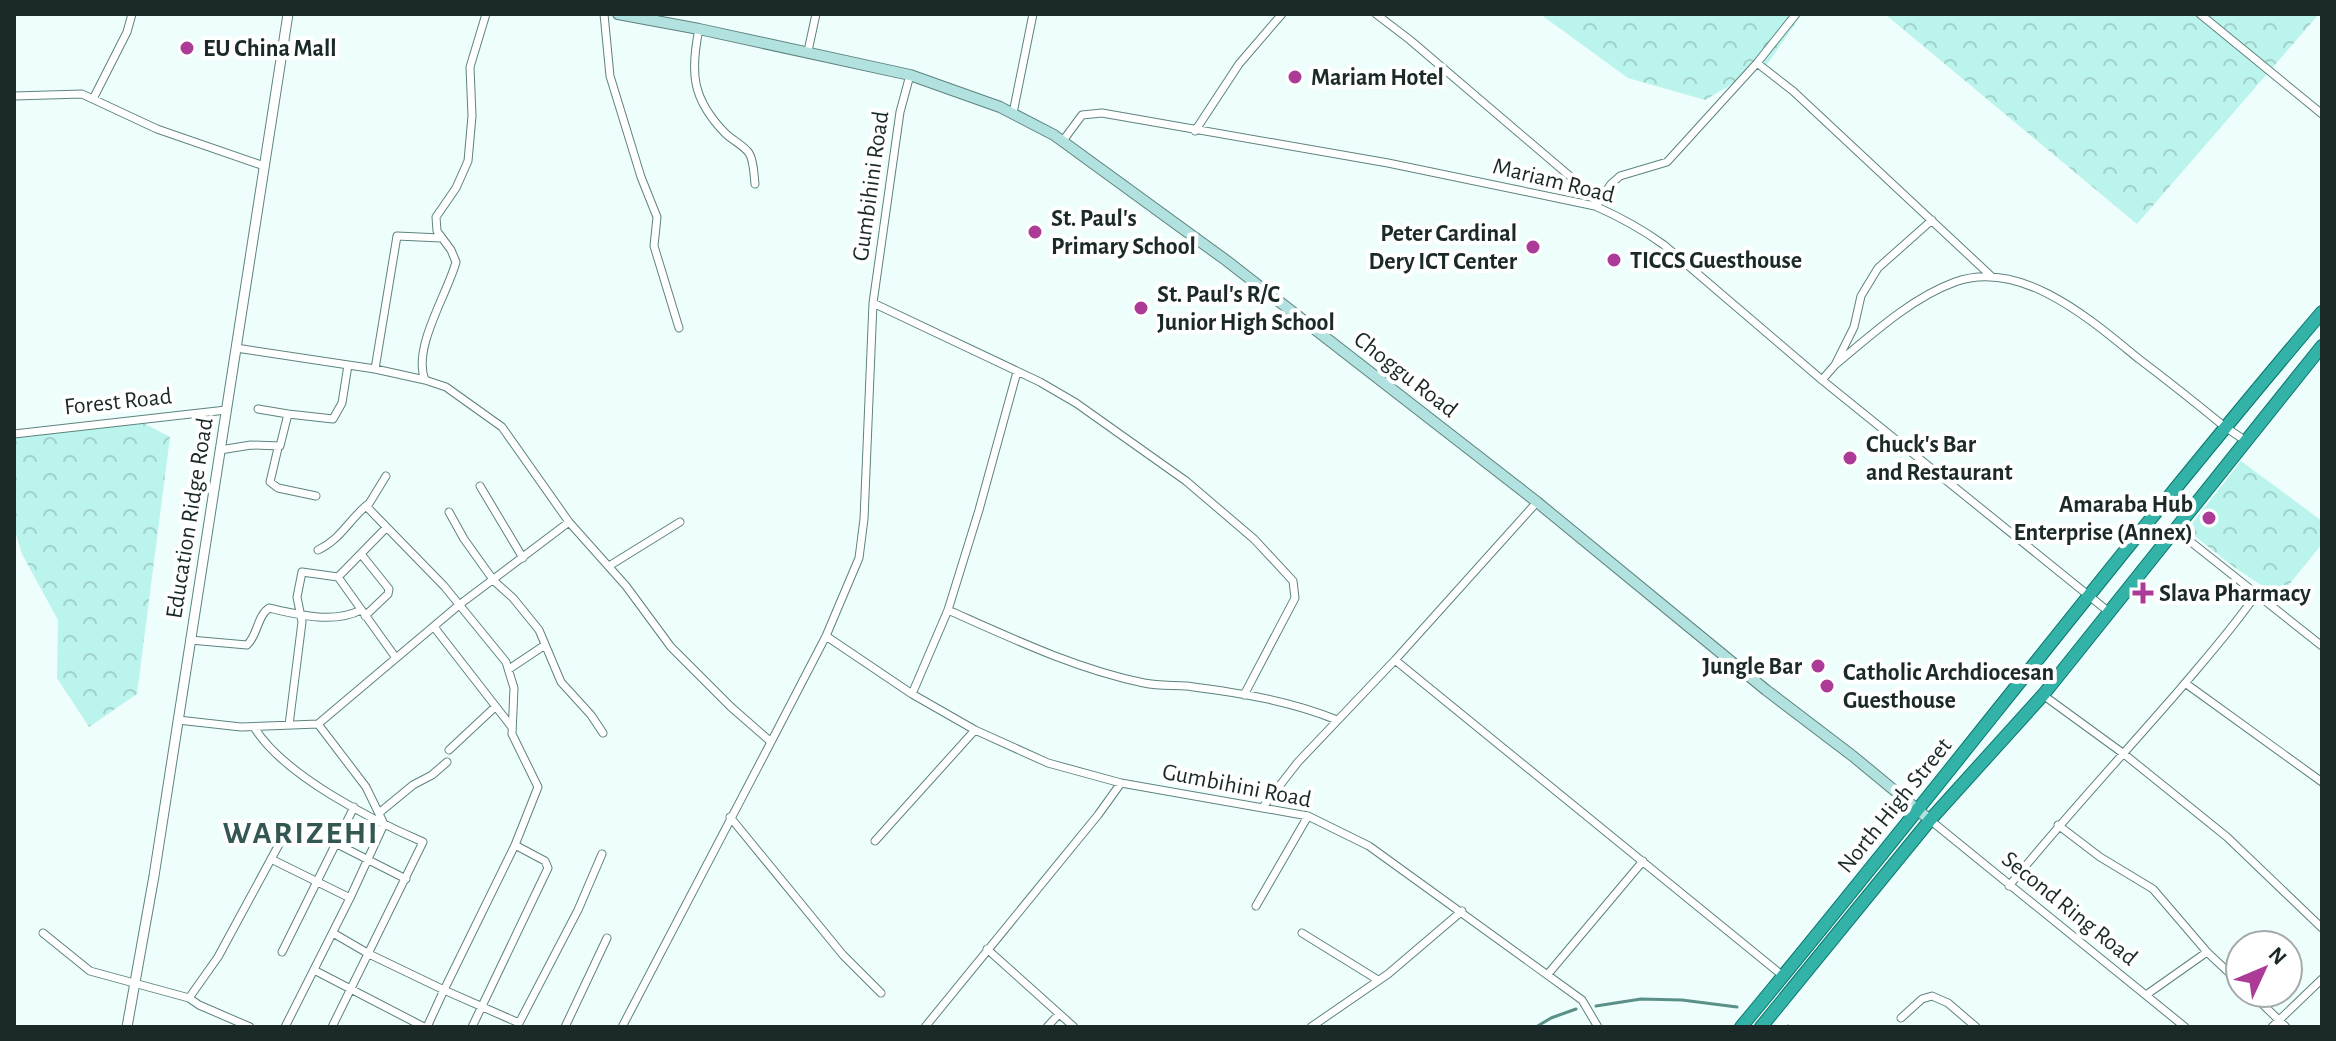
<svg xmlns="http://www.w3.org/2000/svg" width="2336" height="1041" font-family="'Alegreya Sans',sans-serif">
  <defs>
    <pattern id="forest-crowns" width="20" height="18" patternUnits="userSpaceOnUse" patternTransform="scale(2)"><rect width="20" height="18" fill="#bbf4ec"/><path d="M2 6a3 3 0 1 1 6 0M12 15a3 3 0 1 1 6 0" fill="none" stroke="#a0d1ca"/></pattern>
  </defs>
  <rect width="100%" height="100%" fill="#eefefc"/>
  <path fill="url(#forest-crowns)" d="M1540,14H1802L1768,63L1705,100L1628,78Z
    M1885,14H2319L2137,224Z
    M138,420L170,437L137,694L89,727L57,678L58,620L22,554L14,528V437Z
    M2241,461L2322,521V544L2279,597L2234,567L2187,530Z"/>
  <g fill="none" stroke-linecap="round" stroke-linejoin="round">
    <path stroke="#5b9089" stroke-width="3" d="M1596,1006L1641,999L1682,1000L1737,1007
      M1788,1026L1790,1027
      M1536,1027L1551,1018L1576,1009"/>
    <defs>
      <path id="minor" d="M486,14L470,67L472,116L468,161L456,188L436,217L437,231L451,250L456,262C447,295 412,348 425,380L446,387L502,427L569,522L626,586L671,647L731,707L771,742L622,1027
        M604,14L610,76L641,177L657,217L654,246L679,328
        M1376,14L1410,40L1599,201
        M2200,14L2322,114
        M699,29C690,73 692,99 725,133C732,140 743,145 749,153C754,161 754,175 755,184
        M808,51L816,14
        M1757,63L1793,91L1991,276
        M14,96L82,94L157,129L264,166
        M93,99L127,32L132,14
        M1013,113L1033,14
        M1195,131L1239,64L1282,14
        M1062,142L1082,115L1102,113L1388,163L1595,206C1620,217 1642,229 1664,245L1822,380L2109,612
        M1597,205L1611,184L1620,176L1667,162L1757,63L1796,14
        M873,303L1040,382L1076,403L1186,481L1254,539L1293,581L1295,598L1244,695
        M236,348L375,369L425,380
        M1835,365C1871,335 1911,298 1955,282C2022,258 2092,321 2139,359C2168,381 2197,404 2225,427L2246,441
        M375,369L397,236L441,238
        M1822,380L1835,365L1854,327L1861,296L1878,268L1932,220
        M288,414L333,419L342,403L348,365
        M14,434L226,410
        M278,448L270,482L278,488L316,496
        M220,450L251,445L280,446L288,414L258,409
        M480,486L523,558
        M449,512L464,539L494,581L513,598L539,630L561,682L591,715L603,733
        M2176,527L2186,538L2322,646
        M318,550C340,540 349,520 367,505
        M361,554L389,589L388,594L365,616
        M609,566L680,522
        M338,577L386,528
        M948,610C1011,638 1076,669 1144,683C1158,686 1173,685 1187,686C1239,693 1288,700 1337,720
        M434,627L511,726
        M826,636L912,694L975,730L1048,763L1121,783L1308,816L1369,846L1582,1000L1598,1027
        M190,640L247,645C258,635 257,616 269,608C299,615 333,624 361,610
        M1395,660L1783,976
        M509,669L545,645
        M2185,683L2322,782
        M912,694L948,610L979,510L1017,372
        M2043,695L2124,754L2227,837L2322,928
        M178,720L241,727L318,724L459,605L569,522
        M289,725L302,622L297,597L302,572L338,577L396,658
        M254,727C283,775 372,820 423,842L332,1027
        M771,742L826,636L859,558L864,519L873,303L900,112L910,75
        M449,750L495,707
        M1263,807L1298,762L1395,660L1537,502
        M379,813L413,785L432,775L447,762
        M730,817L843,955L881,993
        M1930,820L2185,1027
        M2058,825L2100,857L2153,889L2207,952L2240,983
        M875,841L975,730
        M337,844L406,879
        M271,859L350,898
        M2009,886C2064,818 2124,754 2181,688C2207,657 2234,627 2257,593
        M1256,906L1308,816
        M43,933L90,971L189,998L218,957L283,837
        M333,933L369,954L444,990L515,845L538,787L512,734L514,688L506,662L444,586L367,507L386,476
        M1302,933L1378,980
        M987,949L1074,1027
        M282,952L354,807
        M314,970L424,1027
        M1548,974L1643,861
        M2251,993L2286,1027
        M2146,995L2207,952
        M189,998L199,1005L250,1027
        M1901,1018L1922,999L1932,996L1948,1003L1976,1027
        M285,1027L350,898L384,824L366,787L318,724
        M427,1027L444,990L519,1023
        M472,1027L548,868L545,861L515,845
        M517,1027L578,910L602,854
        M565,1027L607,938
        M925,1027L1098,815L1121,783
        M1047,1027L1059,1014
        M1311,1027L1388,974L1462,911
        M2272,1027L2322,979"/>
      <path id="tertiary" d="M127,1027L154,876L288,14"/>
      <path id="secondary" d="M618,14L699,29L910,75L1000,107L1054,135L1227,261L1537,502L1766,690L1854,757L1930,820"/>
      <path id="trunk" d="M1741,1027C1937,791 2123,546 2322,312
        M1761,1027L1930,820L2043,695L2322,346"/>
    </defs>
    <use href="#minor" stroke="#5d837e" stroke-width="9"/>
    <use href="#tertiary" stroke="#5d837e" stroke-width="11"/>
    <use href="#secondary" stroke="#5d837e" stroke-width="12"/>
    <use href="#trunk" stroke="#09766e" stroke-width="14"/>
    <use href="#minor" stroke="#fff" stroke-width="7"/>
    <use href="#tertiary" stroke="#fff" stroke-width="9"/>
    <use href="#secondary" stroke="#b2e2df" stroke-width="10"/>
    <use href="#trunk" stroke="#33b2a8" stroke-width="12"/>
  </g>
  <g fill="#ab3b97" stroke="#fff" stroke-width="3">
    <circle cx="187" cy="48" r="8"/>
    <circle cx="1295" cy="77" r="8"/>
    <circle cx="1035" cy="232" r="8"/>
    <circle cx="1533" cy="247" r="8"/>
    <circle cx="1614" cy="260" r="8"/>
    <circle cx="1141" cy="308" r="8"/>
    <circle cx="1850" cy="458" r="8"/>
    <circle cx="2209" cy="518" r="8"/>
    <path d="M2139 581h8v8h8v8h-8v8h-8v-8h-8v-8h8z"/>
    <circle cx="1818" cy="666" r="8"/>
    <circle cx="1827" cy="686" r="8"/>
  </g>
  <g text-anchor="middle" stroke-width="8" stroke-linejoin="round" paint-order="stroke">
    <g font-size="24" font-weight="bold" fill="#1b2a28" stroke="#fff" text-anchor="start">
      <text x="203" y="56">EU China Mall</text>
      <text x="1311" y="85">Mariam Hotel</text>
      <text x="1051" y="226">St. Paul's<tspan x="1051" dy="28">Primary School</tspan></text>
      <text x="1517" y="241" text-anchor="end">Peter Cardinal<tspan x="1517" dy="28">Dery ICT Center</tspan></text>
      <text x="1630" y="268">TICCS Guesthouse</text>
      <text x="1157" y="302">St. Paul's R/C<tspan x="1157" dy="28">Junior High School</tspan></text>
      <text x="1866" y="452">Chuck's Bar<tspan x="1866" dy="28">and Restaurant</tspan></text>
      <text x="2193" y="512" text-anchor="end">Amaraba Hub<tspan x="2193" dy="28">Enterprise (Annex)</tspan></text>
      <text x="2159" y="601">Slava Pharmacy</text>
      <text x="1802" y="674" text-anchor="end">Jungle Bar</text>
      <text x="1843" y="680">Catholic Archdiocesan<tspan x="1843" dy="28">Guesthouse</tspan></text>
    </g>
    <g font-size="24" fill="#1b2a28" stroke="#fff">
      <text transform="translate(1554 180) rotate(14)" y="8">Mariam Road</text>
      <text transform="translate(870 186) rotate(-82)" y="8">Gumbihini Road</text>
      <text transform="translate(1406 374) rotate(38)" y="8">Choggu Road</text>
      <text transform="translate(118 401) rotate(-6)" y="8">Forest Road</text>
      <text transform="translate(189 518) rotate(-81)" y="8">Education Ridge Road</text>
      <text transform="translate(1237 785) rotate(11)" y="8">Gumbihini Road</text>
      <text transform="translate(1894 805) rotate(-51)" y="8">North High Street</text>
      <text transform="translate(2070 908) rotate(39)" y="8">Second Ring Road</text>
    </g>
    <g font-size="32" font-weight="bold" letter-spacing="2" fill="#335853" stroke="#fff">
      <text x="301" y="843">WARIZEHI</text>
    </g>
  </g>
  <rect width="2336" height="1041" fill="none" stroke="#1b2a28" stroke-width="32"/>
  <g transform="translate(2264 969) rotate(46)"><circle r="38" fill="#ffffff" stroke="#a4aaa9" stroke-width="2"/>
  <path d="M0-6L14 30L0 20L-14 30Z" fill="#ab3b97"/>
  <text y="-12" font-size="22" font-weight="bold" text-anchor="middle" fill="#1b2a28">N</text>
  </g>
</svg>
